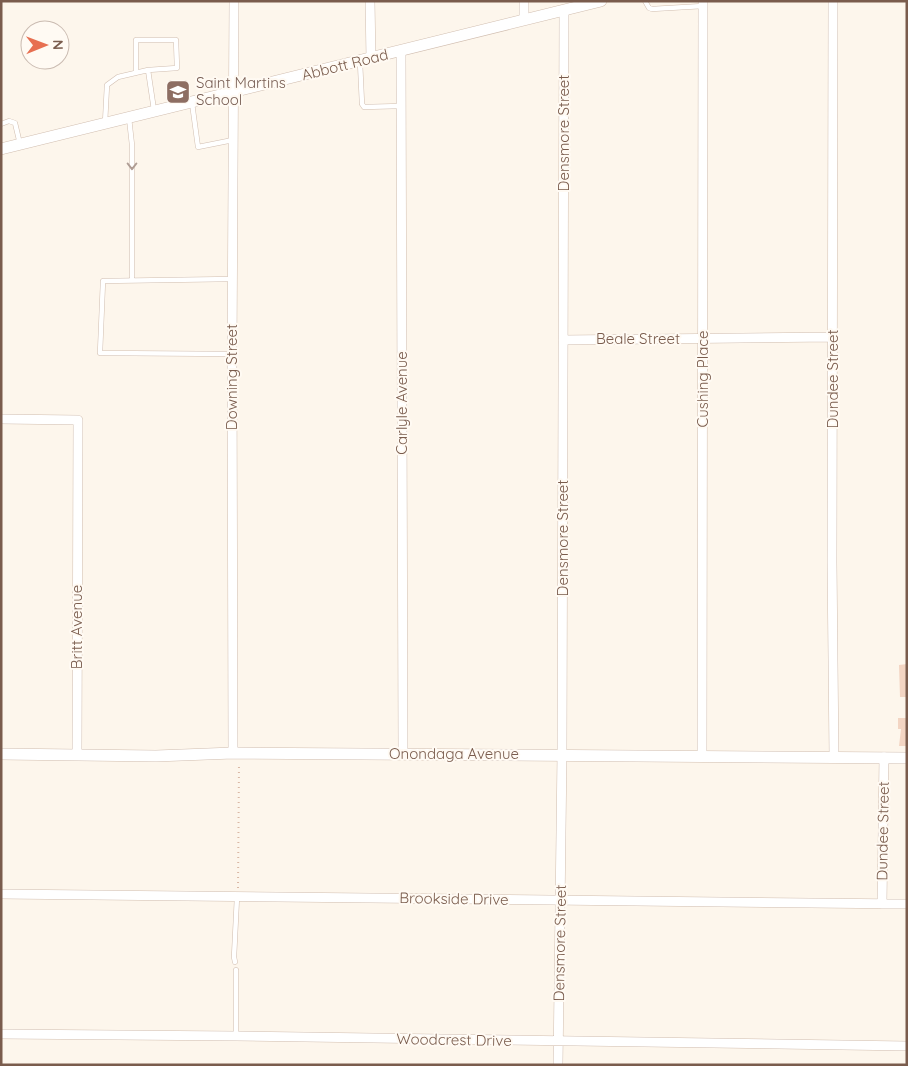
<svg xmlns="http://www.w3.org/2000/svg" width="908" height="1066" font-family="Quicksand,sans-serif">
  <rect width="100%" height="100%" fill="#fdf6ec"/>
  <path fill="#f3d5c3" d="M907,664V697H900L899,665Z
    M898,718H907V746H899L901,729H898Z"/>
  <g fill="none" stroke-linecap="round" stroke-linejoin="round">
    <defs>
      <path id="service" d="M645,1L649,8L652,9L703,6
        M360,62L362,104L364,107L401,106
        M136,73V40H176L177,68L148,70
        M192,103L198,147L233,140
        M129,118L132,145V279
        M105,123L107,85L118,77L148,70L154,110
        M1,124L9,121L15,123L20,144
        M232,354L100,353L103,281L232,279
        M235,962L234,957L237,897
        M236,1036V970"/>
      <path id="minor" d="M370,1L371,59
        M524,1V20
        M833,1L832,563L834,757
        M401,51L403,754
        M563,340L833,337
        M1,419L78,420L77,755
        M233,753L232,354L234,1
        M702,756L703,1
        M1,894L907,904
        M882,904L884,757
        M1,1034L236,1036L907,1046
        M558,1065L562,754L564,11"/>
      <path id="tertiary" d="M1,149L601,1
        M1,754L156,756L233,753L907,758"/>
    </defs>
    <use href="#service" stroke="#d1beb0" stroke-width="5.5"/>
    <use href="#minor" stroke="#d1beb0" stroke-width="10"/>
    <use href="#tertiary" stroke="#d1beb0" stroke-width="12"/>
    <path stroke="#d9b8a5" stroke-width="2" stroke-dasharray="1 4" stroke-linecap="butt" d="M238,888L239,763"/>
    <use href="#service" stroke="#fff" stroke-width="4.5"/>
    <use href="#minor" stroke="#fff" stroke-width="9"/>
    <use href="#tertiary" stroke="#fff" stroke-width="11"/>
  </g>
  <defs><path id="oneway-chevron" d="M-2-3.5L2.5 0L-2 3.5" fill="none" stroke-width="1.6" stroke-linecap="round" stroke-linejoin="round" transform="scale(1.25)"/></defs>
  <use stroke="#af9d94" href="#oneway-chevron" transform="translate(132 166) rotate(90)"/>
  <defs>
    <symbol id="school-square" viewBox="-11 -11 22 22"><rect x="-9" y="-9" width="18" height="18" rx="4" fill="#8d6e63" stroke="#fffaf3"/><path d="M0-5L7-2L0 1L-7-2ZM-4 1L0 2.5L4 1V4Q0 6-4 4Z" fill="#fff"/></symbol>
  </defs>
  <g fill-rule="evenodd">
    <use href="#school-square" x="164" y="78" width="28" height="28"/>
  </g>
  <g text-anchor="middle" stroke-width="4" stroke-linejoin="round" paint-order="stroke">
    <g font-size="15" fill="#7a5c4d" stroke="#fffaf3">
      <text transform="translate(345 65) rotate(-14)" y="5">Abbott Road</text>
      <text transform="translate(564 133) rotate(-90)" y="5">Densmore Street</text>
      <text x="638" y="344">Beale Street</text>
      <text transform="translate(232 377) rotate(-90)" y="5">Downing Street</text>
      <text transform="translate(703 379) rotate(-90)" y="5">Cushing Place</text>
      <text transform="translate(833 379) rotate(-90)" y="5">Dundee Street</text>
      <text transform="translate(402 403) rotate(-90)" y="5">Carlyle Avenue</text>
      <text transform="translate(563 538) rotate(-90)" y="5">Densmore Street</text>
      <text transform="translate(77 627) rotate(-90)" y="5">Britt Avenue</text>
      <text x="454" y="759">Onondaga Avenue</text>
      <text transform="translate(883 831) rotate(-89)" y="5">Dundee Street</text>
      <text transform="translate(454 899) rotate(1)" y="5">Brookside Drive</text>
      <text transform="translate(560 943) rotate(-89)" y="5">Densmore Street</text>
      <text transform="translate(454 1040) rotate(1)" y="5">Woodcrest Drive</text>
    </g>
    <g font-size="15" fill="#785e54" stroke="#fffaf3" text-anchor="start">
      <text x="196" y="88">Saint Martins<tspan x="196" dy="17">School</tspan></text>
    </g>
  </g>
  <rect width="908" height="1066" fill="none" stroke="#7a5c4d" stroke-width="5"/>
  <g transform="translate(45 45) rotate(89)"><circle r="24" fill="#fffaf3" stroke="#cabbb1"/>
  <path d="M0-4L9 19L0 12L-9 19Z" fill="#e76f51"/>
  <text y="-8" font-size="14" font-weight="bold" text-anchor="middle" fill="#7a5c4d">N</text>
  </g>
</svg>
